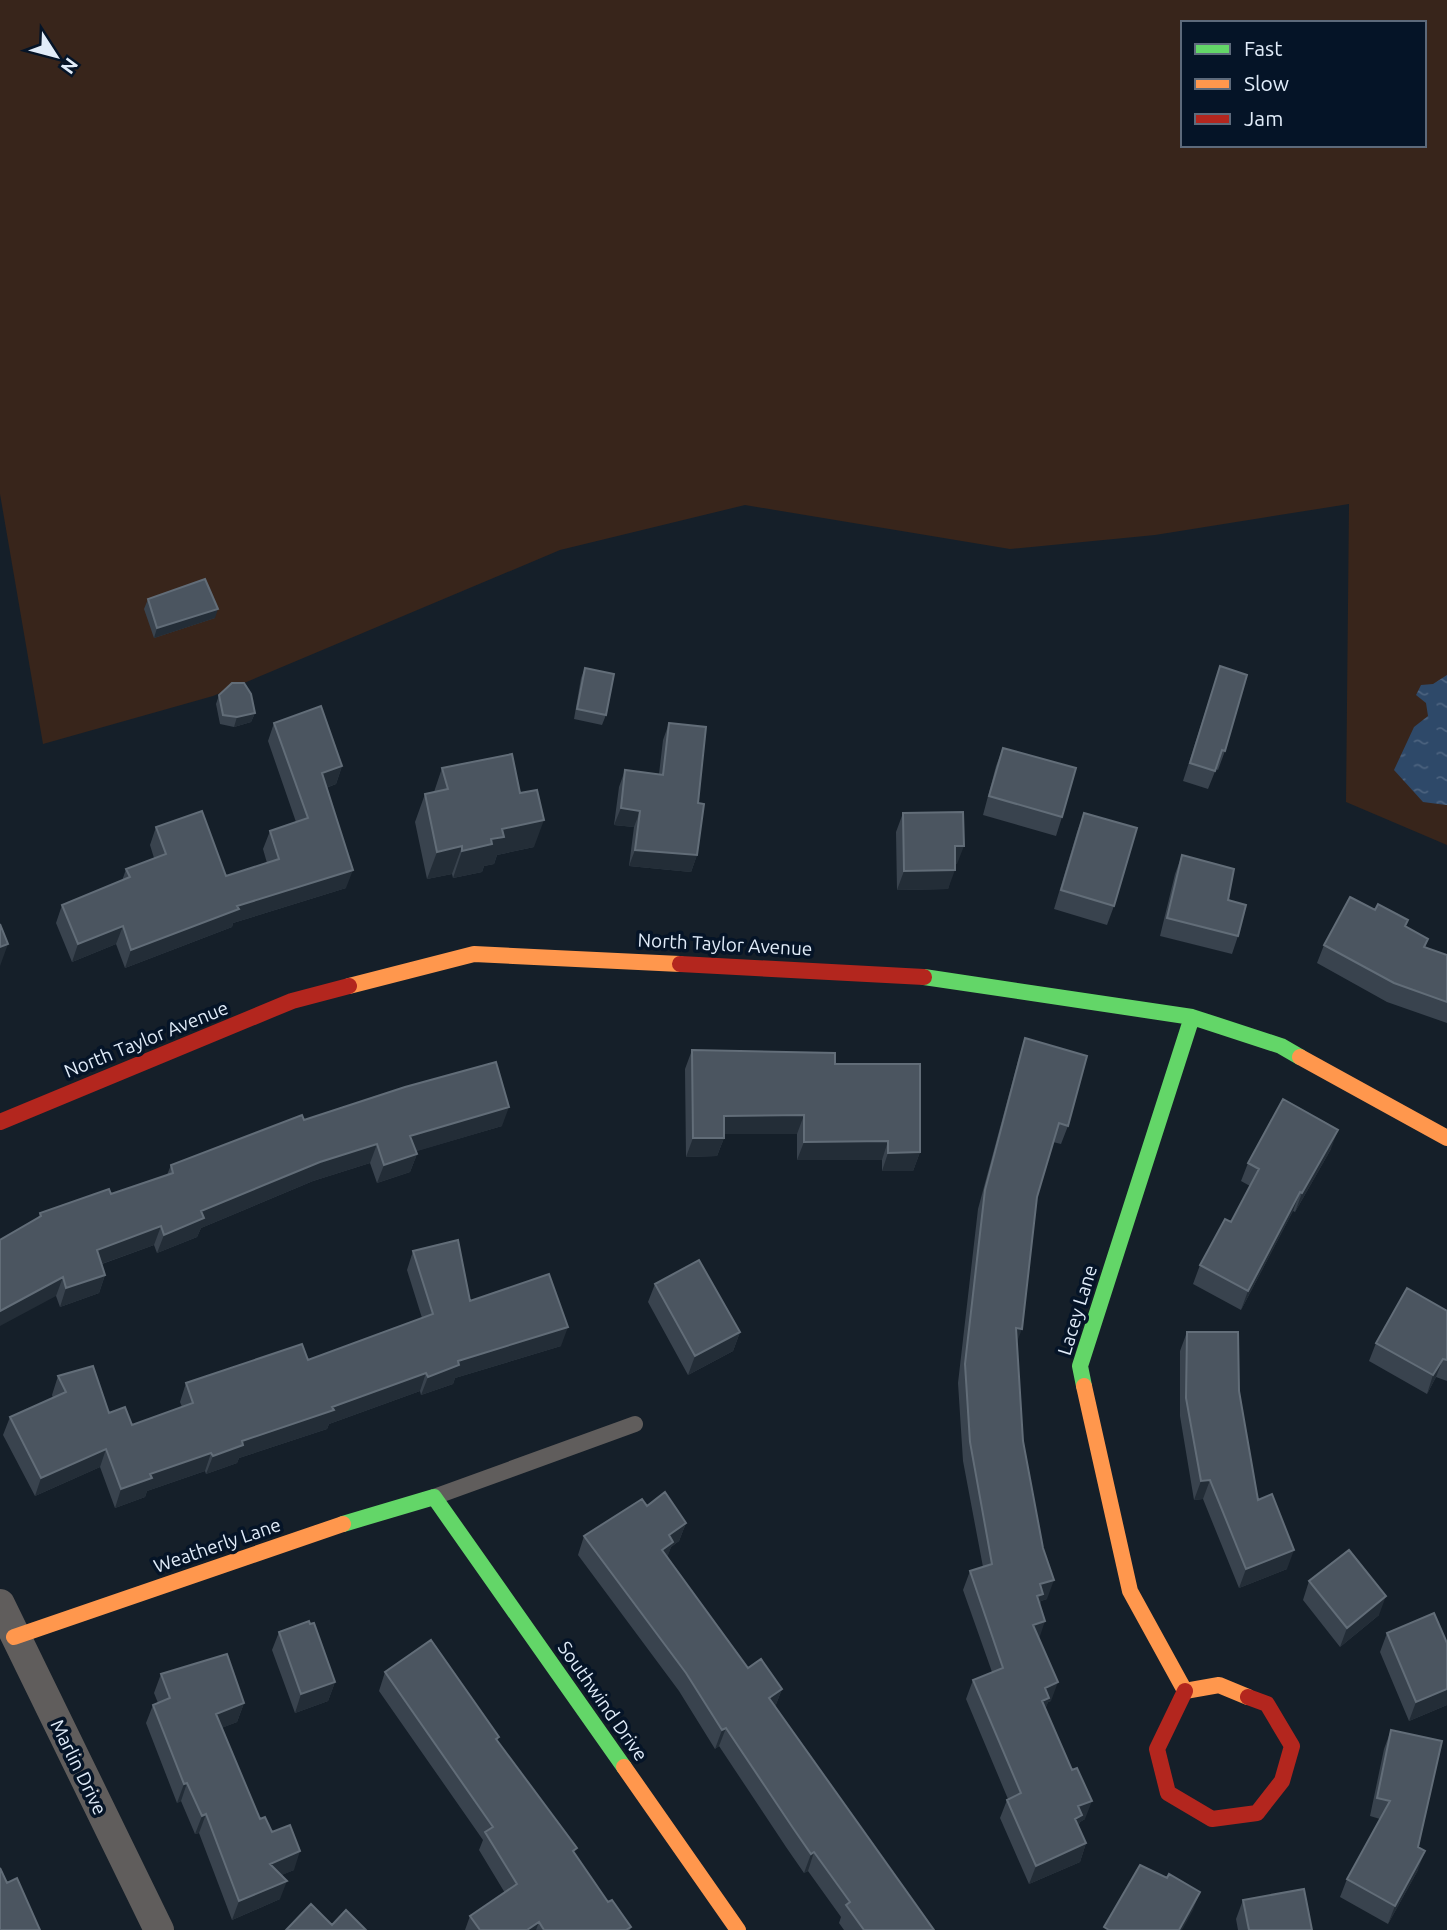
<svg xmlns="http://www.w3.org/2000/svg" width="1447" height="1930" font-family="Ubuntu,sans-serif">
  <defs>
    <pattern id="water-ripples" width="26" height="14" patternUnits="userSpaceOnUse" patternTransform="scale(1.75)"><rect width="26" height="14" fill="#2e4969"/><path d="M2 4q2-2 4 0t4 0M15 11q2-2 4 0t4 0" fill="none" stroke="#4c637f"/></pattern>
  </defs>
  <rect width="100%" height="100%" fill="#151f29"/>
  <path fill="#38251b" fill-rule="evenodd" d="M0,0H1447V845L1346,802L1349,504L1155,535L1010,549L745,505L560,550L213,696L43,744L0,494ZM1183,23H1424V145H1183Z"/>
  <path fill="url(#water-ripples)" d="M1447,675V805H1446L1423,802L1394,770L1414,727L1428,716L1426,703L1416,695L1421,685L1433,684Z"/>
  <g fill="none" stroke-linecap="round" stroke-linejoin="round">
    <path stroke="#605d5c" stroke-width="16" d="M434,1497L635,1424"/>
    <path stroke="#605d5c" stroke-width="30" d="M0,1604L159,1930"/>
    <path stroke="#63d668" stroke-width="16" d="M924,977L1192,1017L1281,1046L1300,1057
      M1084,1386L1080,1366L1192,1017
      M343,1524L434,1497L624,1767"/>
    <path stroke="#ff974d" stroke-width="16" d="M349,986L474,954L680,964
      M1300,1057L1447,1138
      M1084,1386L1130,1591L1185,1691L1219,1685L1248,1697
      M14,1637L343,1524
      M624,1767L738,1930"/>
    <path stroke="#b3261e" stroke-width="16" d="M680,964L924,977
      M0,1122L292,1001L349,986
      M1185,1691L1157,1749L1168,1793L1212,1819L1257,1813L1282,1781L1292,1746L1267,1704L1248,1697"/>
  </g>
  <path fill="#39434e" d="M148,599L215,618L154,638L144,609Z
    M1220,666L1225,751L1218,770L1216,769L1208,789L1183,781Z
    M585,668L606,715L602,725L574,719L581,678Z
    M219,695L255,713L251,722L234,727L220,724L216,704Z
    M274,723L342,766L336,784L326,788L346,888L233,923L232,927L125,968L116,944L72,962L56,923L62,905L122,881L126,869L154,858L150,845L156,827L226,876L267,863L263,849L270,831L296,822L268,741Z
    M669,723L698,803L697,855L691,872L629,866L634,827L614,825L619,787L625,770L659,774L663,740Z
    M1003,748L1062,817L1056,836L983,815L996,766Z
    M442,768L520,793L534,847L497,855L494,864L484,866L482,872L453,878L452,874L427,879L415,822L425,794L434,792Z
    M903,813L957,864H955L948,889L897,890L896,832Z
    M1084,813L1114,906L1107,925L1054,909L1077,832Z
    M1182,855L1228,900L1238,936L1232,954L1160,936L1175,874Z
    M1375,910L1408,920L1406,926L1428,939L1425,947L1447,955V1023L1387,1002L1317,963L1324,945Z
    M1025,1038L1068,1126L1061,1144L1053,1142L1037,1197L1017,1342L1023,1441L1047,1599L1041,1601L1040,1604L1039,1638L1051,1701L1048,1702L1045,1709L1085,1819L1080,1822L1078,1826L1086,1843L1080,1862L1029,1884L1000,1818L1007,1800L1008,1799L966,1699L973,1680L992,1672L963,1590L970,1571L983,1567L963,1461L958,1383L978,1209L1019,1057Z
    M692,1050L835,1064L920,1152L913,1171H882V1160H797V1134H724V1138L717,1156L686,1157L685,1069Z
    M304,1120L502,1126L416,1151L417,1154L410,1172L377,1183L370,1163L313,1181L201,1228L197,1237L157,1253L154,1245L102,1264L105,1275L99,1293L60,1307L56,1296L38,1218L40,1213L111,1194L167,1175L171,1165Z
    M1331,1149L1295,1212L1293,1211L1241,1310L1193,1284L1200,1265L1231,1222L1250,1186L1241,1181L1248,1163Z
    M413,1251L470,1301L561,1346L455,1378L453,1384L421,1395L420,1391L329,1424L327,1429L239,1458L237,1463L206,1474L205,1471L147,1491L145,1497L115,1508L100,1467L35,1496L3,1435L10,1417L53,1398L52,1395L58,1376L109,1413L132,1425L182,1407L180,1402L186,1383L308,1360L422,1318L407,1270Z
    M655,1284L740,1332L733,1351L688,1375L648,1302Z
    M1447,1311V1381L1436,1377L1427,1394L1369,1361L1376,1343Z
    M1187,1332L1239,1391L1258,1500L1287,1569L1239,1588L1203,1499L1194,1500L1180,1416V1351Z
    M647,1506L686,1523L679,1541L671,1547L667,1557L748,1668L782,1689L775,1707L934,1930H844L839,1923L841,1917L808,1871L804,1873L786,1847L719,1746L715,1749L679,1691L578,1555L584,1536Z
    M1309,1581L1379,1615L1340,1647L1303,1600Z
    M279,1632L335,1682L328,1701L295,1713L272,1650Z
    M1387,1633L1447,1643V1705L1409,1721L1380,1652Z
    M385,1672L499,1737L497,1741L608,1902L631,1927L630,1930H465L470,1916L505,1893L479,1850L483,1840L379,1691Z
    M161,1674L244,1703L237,1722L221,1728L260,1819L272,1832L294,1870L281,1875L280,1899L232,1920L199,1833L195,1834L181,1801L177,1803L146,1723L153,1705L158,1703L154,1693Z
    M1391,1730L1418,1847V1870L1388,1924L1340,1897L1347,1879L1380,1819L1370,1816L1384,1749Z
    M1243,1900L1312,1930H1238L1236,1919Z"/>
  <path fill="#232d37" d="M218,609L215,618L154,638L157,628Z
    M255,713L251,722L234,727L237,717Z
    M342,766L336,784L315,792L322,773Z
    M621,808L640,811L634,827L614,825Z
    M544,820L534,847L497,855L494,864L484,866L482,872L453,878L462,851L491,839L502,829Z
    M462,846L452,874L427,879L437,852Z
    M955,846H964L957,864H948Z
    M635,850L697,855L691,872L629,866Z
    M353,870L346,888L233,923L232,927L125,968L131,950L237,906Z
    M955,870L948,889L897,890L904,871Z
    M123,926L116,944L72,962L78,944Z
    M8,944L0,966V947Z
    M509,1107L502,1126L404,1155L410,1136Z
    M804,1115L797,1134H717L724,1116Z
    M1338,1130L1331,1149L1295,1212L1302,1193Z
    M693,1138H724L717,1156L686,1157Z
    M888,1141L882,1160H797L804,1142Z
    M377,1144L370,1163L313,1181L201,1228L197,1237L157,1253L164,1235L201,1211L320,1162Z
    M920,1152L913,1171H882L888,1153Z
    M417,1154L410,1172L377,1183L384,1165Z
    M1300,1192L1293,1211L1241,1310L1248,1291Z
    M161,1226L154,1245L90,1268L97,1250Z
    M105,1275L99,1293L60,1307L66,1288Z
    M63,1277L56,1296L0,1326V1311Z
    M568,1327L561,1346L455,1378L453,1384L421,1395L428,1377L458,1361Z
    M1016,1328L1022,1329L1015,1347Z
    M740,1332L733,1351L688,1375L695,1356Z
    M1443,1359L1436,1377L1427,1394L1433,1375Z
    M426,1373L420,1391L329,1424L327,1429L239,1458L237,1463L206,1474L213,1456L242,1441Z
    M106,1449L100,1467L35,1496L41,1478Z
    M211,1453L205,1471L147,1491L145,1497L115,1508L121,1489L150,1474Z
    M1210,1480L1203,1499L1194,1500L1201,1481Z
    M686,1523L679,1541L671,1547L666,1561L662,1550L669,1535Z
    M1294,1550L1287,1569L1239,1588L1246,1569Z
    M1054,1580L1047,1599L1041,1601L1036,1613L1030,1615L1040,1584Z
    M1386,1596L1379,1615L1340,1647L1347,1628Z
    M1045,1621L1039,1639L1033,1625Z
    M335,1682L328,1701L295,1713L301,1694Z
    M1058,1682L1051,1701L1048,1702L1043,1716L1040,1706L1045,1688Z
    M782,1689L775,1707L769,1698Z
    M1447,1689V1705L1409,1721L1416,1702Z
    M244,1703L237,1722L209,1733L216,1714Z
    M726,1728L719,1746L715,1749L722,1730Z
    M187,1783L181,1801L177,1803L184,1784Z
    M1092,1801L1085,1819L1080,1822L1075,1834L1068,1837L1078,1806Z
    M206,1814L199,1833L195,1834L202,1816Z
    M1086,1843L1080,1862L1029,1884L1036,1866Z
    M300,1851L294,1870L263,1883L270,1864Z
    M1425,1851L1418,1870L1388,1924L1395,1906Z
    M814,1852L808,1871L804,1873L811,1854Z
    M287,1881L280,1899L232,1920L239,1901Z
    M1200,1892L1193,1910L1182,1930H1179Z
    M539,1922L536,1930H527Z"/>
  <path fill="#4b5560" stroke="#626d78" stroke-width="2" d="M205,579L218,609L157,628L148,599Z
    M1220,666L1247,675L1225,751L1222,750L1215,771L1190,763Z
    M585,668L614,674L606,715L577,709Z
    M232,683H244L251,694L255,713L237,717L223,715L219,695Z
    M321,706L342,766L322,773L353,870L237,906L239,909L131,950L123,926L78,944L62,905L130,877L126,869L166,854L156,827L202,811L226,876L279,859L270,831L308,818L274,723Z
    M669,723L706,727L698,803L704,804L697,855L635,850L640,811L621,808L625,770L663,775Z
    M1003,748L1076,768L1062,817L989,796Z
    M512,754L520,793L537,790L544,820L502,829L504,837L491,839L492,844L462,851V846L437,852L425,794L448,789L442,768Z
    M963,812L964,846H955V870L904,871L903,813Z
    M1084,813L1137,828L1114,906L1061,890Z
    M1182,855L1234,869L1228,900L1246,905L1238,936L1167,918Z
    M1350,897L1375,910L1378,904L1408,920L1405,926L1428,939L1424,947L1447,955V1002L1394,983L1324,945Z
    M0,924L8,944L0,947Z
    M1025,1038L1087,1056L1068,1126L1059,1123L1037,1197L1022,1329L1016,1328L1023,1441L1043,1548L1054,1580L1040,1584L1043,1594L1037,1596L1045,1621L1033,1625L1058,1682L1045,1688L1049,1698L1042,1701L1072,1770L1077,1768L1092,1801L1078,1806L1082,1815L1075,1819L1086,1843L1036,1866L1007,1800L1021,1793L973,1680L1003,1668L970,1571L992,1564L970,1442L965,1364L985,1190Z
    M692,1050L835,1053V1064H920V1152L888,1153V1141L804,1142V1115L724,1116V1138H693Z
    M496,1062L509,1107L410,1136L417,1154L384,1165L377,1144L320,1162L201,1211L204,1218L164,1235L161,1226L97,1250L105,1275L66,1288L63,1277L0,1311V1240L41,1216L40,1213L109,1189L111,1194L173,1173L171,1165L302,1115L304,1120L405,1087Z
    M1283,1099L1338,1130L1302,1193L1300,1192L1248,1291L1200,1265L1225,1219L1231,1222L1259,1169L1248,1163Z
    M458,1240L470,1301L549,1274L568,1327L458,1361L459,1365L428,1377L426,1373L332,1407L334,1410L242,1441L243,1445L213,1456L211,1453L150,1474L152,1478L121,1489L106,1449L41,1478L10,1417L66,1392L58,1376L93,1366L109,1413L125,1407L132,1425L193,1403L186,1383L302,1344L308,1360L433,1314L413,1251Z
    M699,1260L740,1332L695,1356L655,1284Z
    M1407,1288L1447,1311V1360L1443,1359L1433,1375L1376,1343Z
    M1187,1332H1238L1239,1391L1258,1500L1272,1494L1294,1550L1246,1569L1210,1480L1201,1481L1186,1398Z
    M665,1492L686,1523L669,1535L673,1542L662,1550L748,1668L761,1659L782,1689L769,1698L934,1930H864L846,1905L850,1902L814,1852L811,1854L793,1828L726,1728L722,1730L686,1673L584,1536L642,1499L647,1506Z
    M1349,1550L1386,1596L1347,1628L1309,1581Z
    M1434,1613L1447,1643V1689L1416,1702L1387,1633Z
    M309,1621L310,1624L314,1623L335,1682L301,1694L279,1632Z
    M431,1640L499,1737L496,1739L577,1848L573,1851L608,1902L612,1900L631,1927L626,1930H544L539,1922L527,1930H480L470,1916L517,1884L485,1832L493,1827L385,1672Z
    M227,1654L244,1703L216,1714L260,1819L265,1817L272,1832L290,1825L300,1851L270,1864L287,1881L239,1901L206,1814L202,1816L187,1783L184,1784L153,1705L170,1698L161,1674Z
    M1391,1730L1442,1741L1418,1847L1425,1851L1395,1906L1347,1879L1390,1801L1377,1798Z
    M1140,1865L1167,1878L1169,1874L1200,1892L1179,1930H1109L1104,1927Z
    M0,1868L7,1883L17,1878L40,1930H0Z
    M1304,1889L1312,1930H1249L1243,1900Z
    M311,1904L332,1925L346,1910L366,1930H286Z"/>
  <g text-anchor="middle" stroke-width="7" stroke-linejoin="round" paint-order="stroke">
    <g font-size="19" fill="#e1ecf9" stroke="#051427">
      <text transform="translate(725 944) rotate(3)" y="7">North Taylor Avenue</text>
      <text transform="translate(146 1039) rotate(-22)" y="7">North Taylor Avenue</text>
      <text transform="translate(1077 1310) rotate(-73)" y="7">Lacey Lane</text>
      <text transform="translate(217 1545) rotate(-19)" y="7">Weatherly Lane</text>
      <text transform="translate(603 1701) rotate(55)" y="7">Southwind Drive</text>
      <text transform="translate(79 1767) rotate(64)" y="7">Marlin Drive</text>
    </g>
  </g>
  <rect x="1181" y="21" width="245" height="126" fill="#051427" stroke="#5d6a7b" stroke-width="2"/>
  <rect x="1195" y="44" width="35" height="10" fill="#63d668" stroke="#5d6a7b" stroke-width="2"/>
  <text x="1244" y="56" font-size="21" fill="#e1ecf9">Fast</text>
  <rect x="1195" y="79" width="35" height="10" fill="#ff974d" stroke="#5d6a7b" stroke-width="2"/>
  <text x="1244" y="91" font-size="21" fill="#e1ecf9">Slow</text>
  <rect x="1195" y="114" width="35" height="10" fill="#b3261e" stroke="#5d6a7b" stroke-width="2"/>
  <text x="1244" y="126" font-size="21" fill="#e1ecf9">Jam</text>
  <g transform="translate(56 56) rotate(126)" stroke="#051427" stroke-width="5" paint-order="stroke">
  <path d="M0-5L12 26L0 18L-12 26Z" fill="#e1ecf9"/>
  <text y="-10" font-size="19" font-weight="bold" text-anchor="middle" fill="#e1ecf9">N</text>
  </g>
</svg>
